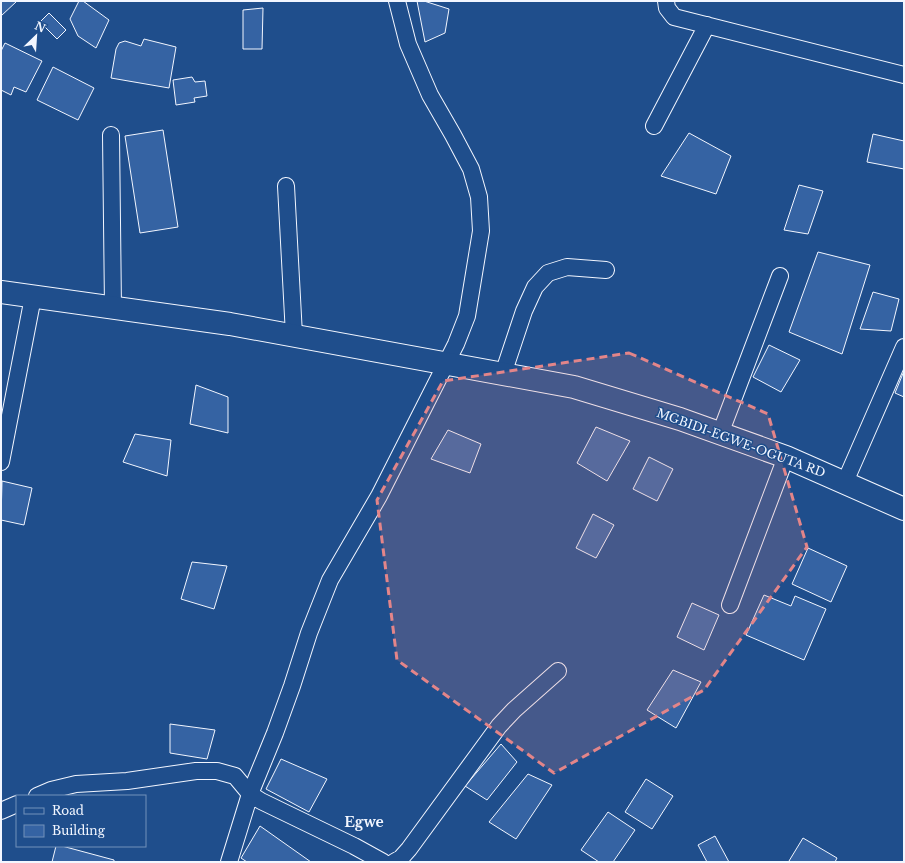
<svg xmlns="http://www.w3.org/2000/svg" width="905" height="863" font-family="'Libre Baskerville',serif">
  <rect width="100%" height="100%" fill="#1f4e8c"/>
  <path fill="#3563a3" stroke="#f2f6ff" d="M1,1H17L1,16Z
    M79,1H83L109,20L96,48L78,36L70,19Z
    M417,1H424L449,9L445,33L425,42Z
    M263,8L262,49H243V10Z
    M49,13L66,30L57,39L40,22Z
    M144,39L176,47L169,88L111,78L116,49L119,43L125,41L141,46Z
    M5,43L42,61L26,92L14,87L11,95L1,90V51Z
    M53,67L94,88L78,120L37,100Z
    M192,77L195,82L205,81L207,96L194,98L195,102L176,105L173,80Z
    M163,130L178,227L140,233L125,136Z
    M689,133L731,156L716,194L661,176Z
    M873,134L904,141V169L867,162Z
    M799,185L823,191L808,234L784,230Z
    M818,252L870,265L842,354L789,332Z
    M873,292L899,299L891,331L860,329Z
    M769,345L800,360L781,392L753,377Z
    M904,371V397L895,393Z
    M196,385L228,397V433L190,424Z
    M596,427L630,441L607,481L577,463Z
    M448,430L481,444L470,473L431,459Z
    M135,434L171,440L167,476L123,462Z
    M649,457L673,469L657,501L633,489Z
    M2,481L32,488L24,525L1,520Z
    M593,514L614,525L596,558L576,548Z
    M808,548L847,566L831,602L792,584Z
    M192,562L227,566L214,609L181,599Z
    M764,595L791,606L795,596L826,609L804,660L746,635Z
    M692,603L719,615L704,650L677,637Z
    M673,670L701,682L676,728L647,710Z
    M170,724L215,730L207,759L170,753Z
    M501,744L517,762L487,800L465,786Z
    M281,759L327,779L309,812L266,789Z
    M528,774L552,785L516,839L489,822Z
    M646,779L673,796L652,829L625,812Z
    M608,812L635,830L613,862H599L581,850Z
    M260,826L311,862H247L241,858Z
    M715,836L729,862H707L698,845Z
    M803,838L837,858L835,862H792L789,861Z
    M56,846H62L114,860V862H52Z"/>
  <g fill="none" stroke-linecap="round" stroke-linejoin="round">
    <defs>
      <path id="street" d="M666,1L667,8L674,17L904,75
        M654,126L707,25
        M111,135L113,308
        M286,186L294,335
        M503,374L524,311L535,287L548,273L567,267L606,270
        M720,434L780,276
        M1,462L33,297
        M845,482L904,347
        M730,605L786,457
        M37,796L51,790L76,784L127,781L196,771H217L235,776L250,794L261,801L354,846L383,862
        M1,811L17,804
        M229,862L250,794L275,733L292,686L309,633L330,580L379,496L456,344L467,316L481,231L479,197L471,169L453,135L430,95L408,44L397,1
        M394,862L401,858L409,849L499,726L514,710L558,671"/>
      <path id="secondary" d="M1,292L230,324L574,387L680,419L786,457L904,509"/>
    </defs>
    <use href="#street" stroke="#f2f6ff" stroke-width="18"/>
    <use href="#secondary" stroke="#f2f6ff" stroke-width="24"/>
    <use href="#street" stroke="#1f4e8c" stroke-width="16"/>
    <use href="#secondary" stroke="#1f4e8c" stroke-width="22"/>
  </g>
  <path fill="#e38589" fill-opacity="0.2" stroke="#e38589" stroke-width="3" stroke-dasharray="8 5" stroke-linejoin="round" d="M629,353L768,414L807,547L704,690L554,773L397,660L377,500L443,381Z"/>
  <g text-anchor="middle" stroke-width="3" stroke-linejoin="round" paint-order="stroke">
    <g font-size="12" fill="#f2f6ff" stroke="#1f4e8c">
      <text transform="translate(741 443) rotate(20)" y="4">MGBIDI-EGWE-OGUTA RD</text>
    </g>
    <g font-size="14" font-weight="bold" fill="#f2f6ff" stroke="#1f4e8c">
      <text x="364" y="827">Egwe</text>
    </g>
  </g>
  <rect width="905" height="863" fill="none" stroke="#f2f6ff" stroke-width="4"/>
  <rect x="16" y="795" width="130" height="52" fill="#1f4e8c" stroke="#7391ba"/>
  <rect x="24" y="808" width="20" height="6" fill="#1f4e8c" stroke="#7391ba"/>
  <text x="52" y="815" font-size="12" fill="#f2f6ff">Road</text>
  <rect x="24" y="825" width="20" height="12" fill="#3563a3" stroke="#7391ba"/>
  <text x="52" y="835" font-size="12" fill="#f2f6ff">Building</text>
  <g transform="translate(36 36) rotate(25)" stroke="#1f4e8c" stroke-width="3" paint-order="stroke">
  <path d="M0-3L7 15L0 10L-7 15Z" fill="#f2f6ff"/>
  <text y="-6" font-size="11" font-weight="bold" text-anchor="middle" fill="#f2f6ff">N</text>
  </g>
</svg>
